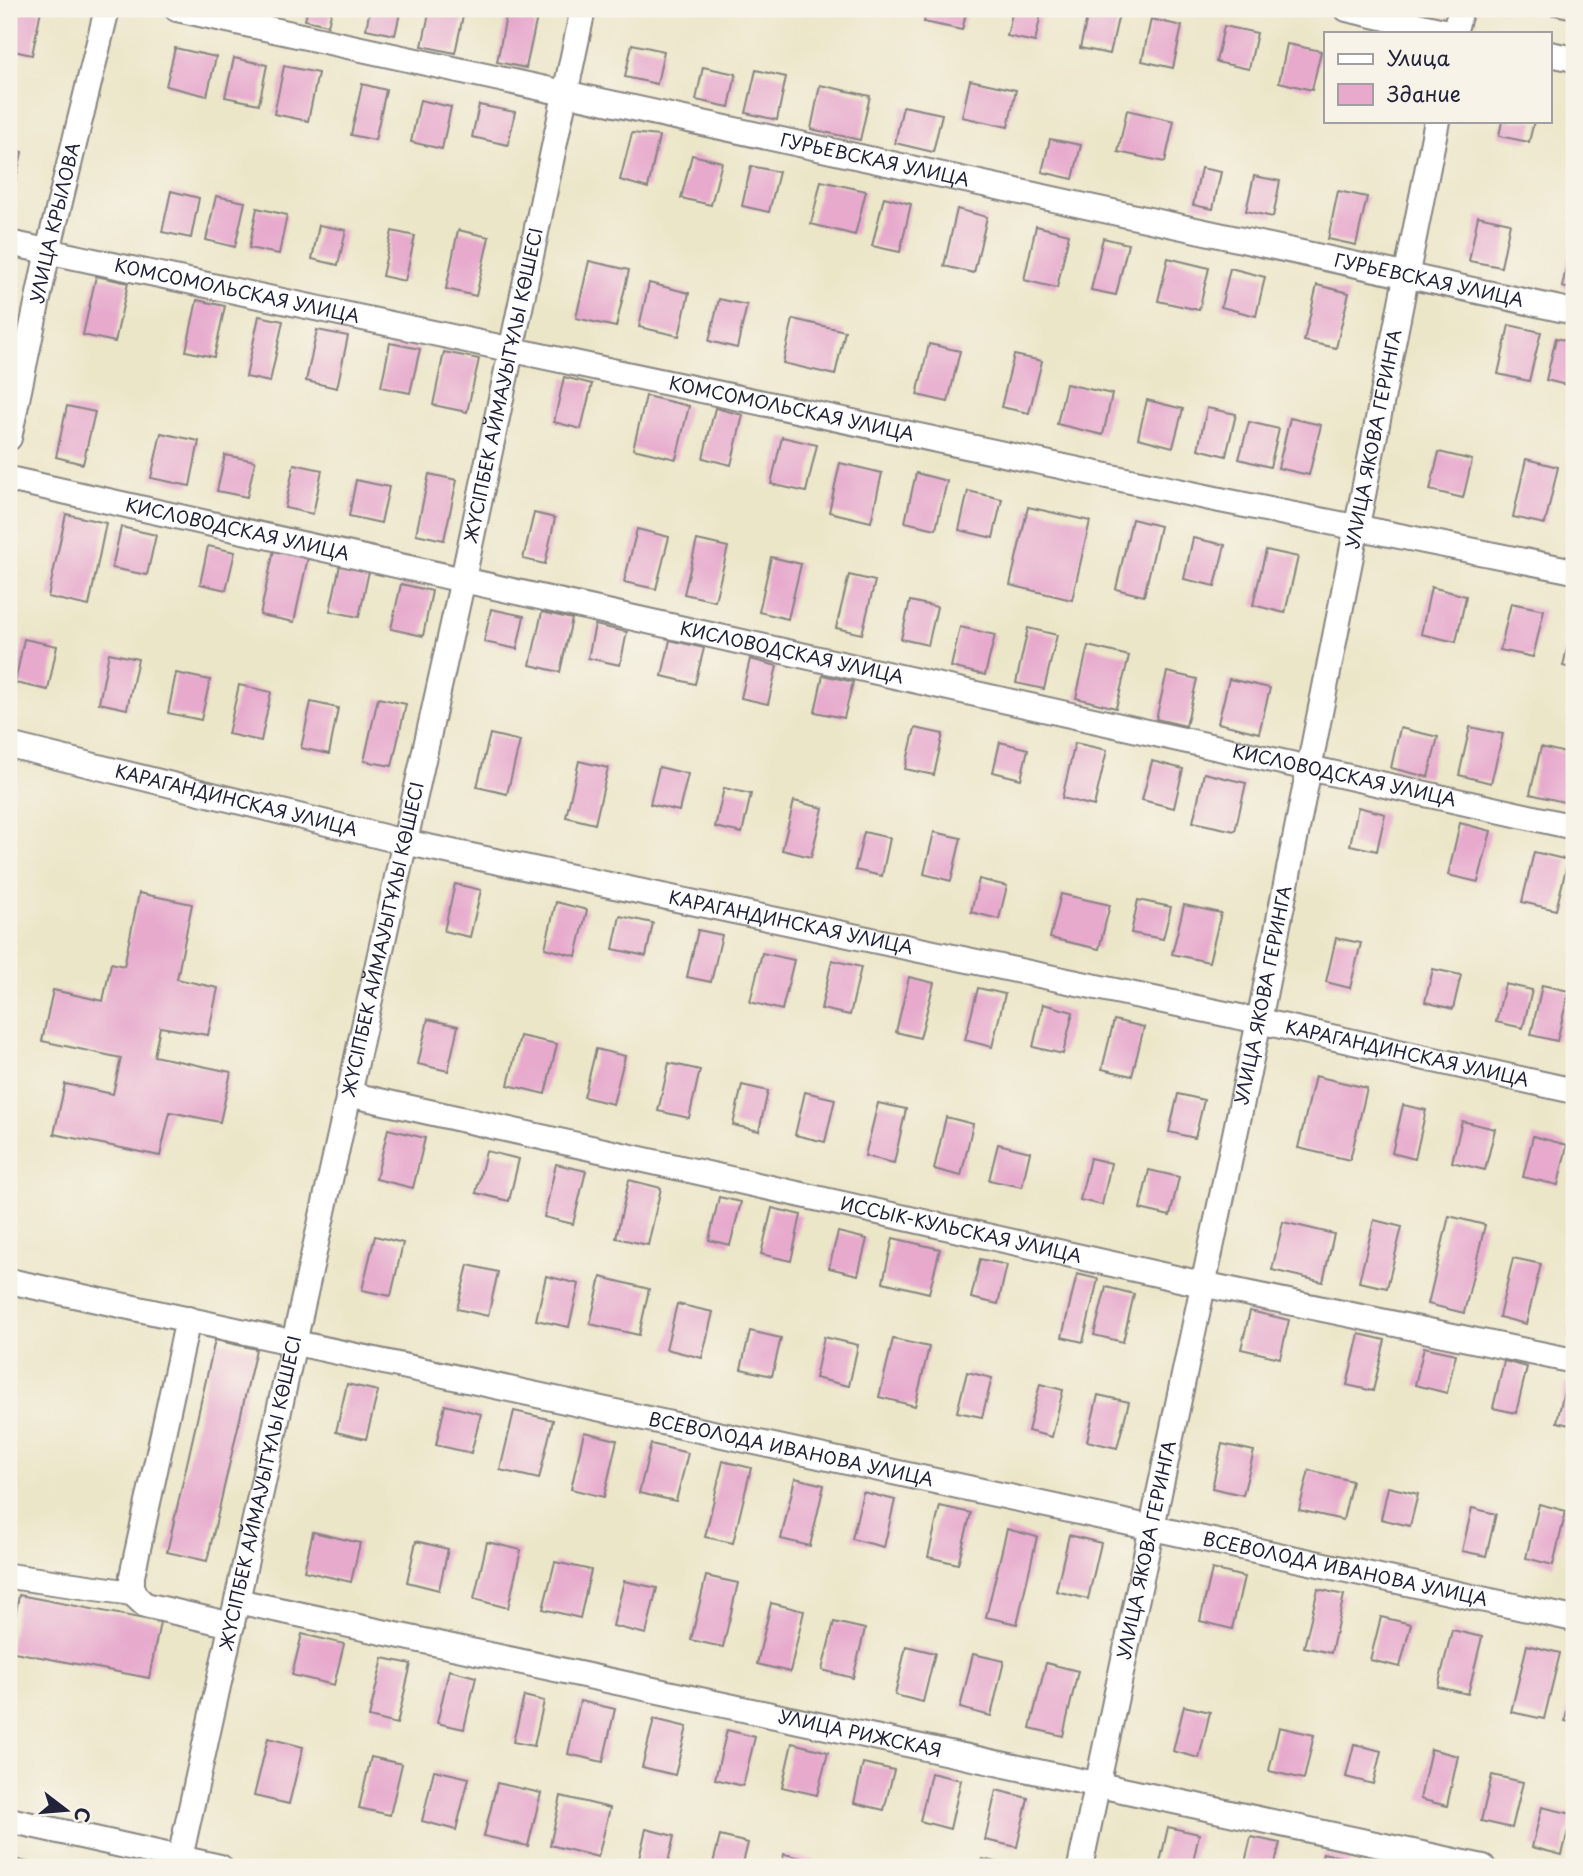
<svg xmlns="http://www.w3.org/2000/svg" width="1583" height="1876" font-family="'Playpen Sans',sans-serif">
  <rect width="100%" height="100%" fill="#f7f3e8"/>
  <filter id="ink" filterUnits="userSpaceOnUse"><feTurbulence type="fractalNoise" baseFrequency=".0143" numOctaves="2"/><feDisplacementMap in="SourceGraphic" scale="14" xChannelSelector="R" yChannelSelector="G"/><feConvolveMatrix kernelMatrix="1 2 1 2 8 2 1 2 1" color-interpolation-filters="sRGB"/></filter>
  <filter id="wash" filterUnits="userSpaceOnUse"><feTurbulence type="fractalNoise" baseFrequency=".00686" numOctaves="4" result="noise"/><feDisplacementMap in="SourceGraphic" scale="28" xChannelSelector="R" yChannelSelector="G"/><feGaussianBlur stdDeviation="1.57" result="paint"/><feColorMatrix in="noise" values="0 0 0 0 0 0 0 0 0 0 0 0 0 0 0 0 0 1.4 0 .05"/><feComposite in="paint" operator="in"/></filter>
  <g filter="url(#wash)">
    <rect width="100%" height="100%" fill="#ece6c9"/>
    <g id="blocks">
      <path fill="#e7aacd" d="M9,9L41,10L32,55L9,50Z
        M308,9H332L328,25L305,20Z
        M370,9H401L395,35L366,29Z
        M430,9L463,16L455,53L422,46Z
        M927,9H967L962,30L924,22Z
        M1013,9H1042L1035,42L1007,36Z
        M1089,9H1120L1110,54L1080,48Z
        M1550,9H1574V19L1549,14Z
        M507,11L537,17L526,68L497,62Z
        M1151,19L1182,26L1173,68L1142,61Z
        M1224,26L1257,33L1249,69L1216,62Z
        M632,44L664,51L657,84L625,77Z
        M1287,44L1321,51L1312,90L1279,82Z
        M175,48L216,57L207,96L166,86Z
        M234,58L267,65L259,104L225,97Z
        M284,66L318,73L308,121L274,114Z
        M703,67L736,74L729,107L696,100Z
        M756,70L786,77L777,120L746,113Z
        M970,80L1016,90L1008,127L962,117Z
        M362,84L386,90L375,140L351,135Z
        M820,85L870,96L860,140L811,129Z
        M420,100L451,107L442,149L411,142Z
        M479,105L515,112L508,145L472,137Z
        M903,106L942,114L933,152L895,143Z
        M1127,110L1174,121L1165,162L1118,152Z
        M1502,121H1534L1529,142L1499,136Z
        M632,133L659,136L648,188L620,180Z
        M1050,139L1081,145L1073,179L1042,172Z
        M9,149L22,152L12,197L9,196Z
        M692,155L722,162L711,205L681,198Z
        M751,166L779,172L769,212L742,206Z
        M1201,168L1221,172L1213,209L1193,205Z
        M1254,176L1280,181L1273,217L1246,211Z
        M821,181L866,191L855,235L811,224Z
        M171,191L199,198L191,238L162,232Z
        M1338,191L1367,197L1356,245L1328,239Z
        M216,196L245,202L235,247L206,240Z
        M884,197L911,204L900,252L872,246Z
        M257,208L287,215L279,254L249,248Z
        M957,209L987,217L974,273L944,266Z
        M1478,216L1510,223L1501,267L1469,261Z
        M319,225L346,230L338,265L312,259Z
        M1036,226L1069,234L1057,288L1024,280Z
        M458,230L489,237L476,296L446,289Z
        M392,231L415,236L405,281L382,276Z
        M1103,238L1128,244L1116,295L1091,290Z
        M1571,244H1574V290L1562,287Z
        M1168,258L1209,268L1199,310L1158,301Z
        M589,261L629,270L616,327L576,318Z
        M1230,268L1265,277L1256,316L1221,307Z
        M96,276L128,283L115,342L83,335Z
        M649,283L689,293L679,336L639,327Z
        M1317,285L1349,293L1336,348L1304,341Z
        M719,299L747,305L737,348L709,341Z
        M197,300L225,306L214,357L186,351Z
        M259,316L283,321L270,382L246,377Z
        M793,319L845,331L835,375L783,363Z
        M1509,325L1541,332L1529,381L1498,374Z
        M317,330L348,336L337,388L306,381Z
        M1556,338L1574,342V387L1546,380Z
        M390,343L420,349L410,393L381,387Z
        M929,344L960,351L948,402L917,395Z
        M444,352L479,359L467,412L433,405Z
        M1014,355L1042,361L1029,413L1001,407Z
        M564,377L592,384L581,429L554,422Z
        M1066,384L1112,394L1103,435L1057,424Z
        M646,396L689,406L676,459L633,449Z
        M1147,400L1183,409L1173,447L1138,438Z
        M67,406L95,412L83,464L56,457Z
        M715,408L743,415L731,465L703,458Z
        M1207,408L1236,414L1226,456L1198,449Z
        M1290,418L1321,425L1309,475L1278,468Z
        M1249,422L1279,429L1270,467L1239,459Z
        M161,433L199,441L190,486L151,478Z
        M782,437L817,445L806,492L771,484Z
        M1439,452L1472,460L1463,498L1430,490Z
        M225,455L255,461L247,497L217,491Z
        M1526,459L1558,467L1545,524L1513,517Z
        M840,463L882,473L871,522L829,512Z
        M294,464L322,470L313,514L285,508Z
        M916,473L947,481L936,529L905,522Z
        M429,474L457,480L444,540L416,534Z
        M356,480L389,487L381,523L349,516Z
        M968,491L1002,499L993,538L959,530Z
        M1028,507L1090,521L1072,600L1010,585Z
        M534,513L555,518L545,564L523,559Z
        M66,514L106,523L89,606L48,597Z
        M1132,519L1160,526L1144,596L1116,589Z
        M121,527L156,535L147,575L112,568Z
        M637,529L669,537L656,589L624,582Z
        M1193,538L1225,545L1215,586L1184,579Z
        M697,540L728,547L715,601L684,594Z
        M208,546L235,552L226,590L200,584Z
        M274,550L308,557L294,622L260,615Z
        M1266,550L1298,557L1285,613L1253,605Z
        M771,557L801,564L788,619L759,612Z
        M340,565L369,571L359,617L330,611Z
        M849,575L875,581L862,634L836,628Z
        M401,584L432,591L423,636L391,629Z
        M1431,587L1466,596L1456,642L1421,634Z
        M910,601L937,607L928,645L901,639Z
        M1511,603L1544,610L1533,657L1500,650Z
        M491,609L524,616L517,649L484,642Z
        M542,612L572,619L560,672L530,665Z
        M1573,622H1574V669L1563,666Z
        M595,625L627,632L620,665L588,658Z
        M960,627L995,635L985,675L951,667Z
        M1028,628L1057,635L1044,689L1016,683Z
        M24,639L57,646L48,690L15,683Z
        M670,640L704,648L695,684L662,676Z
        M1088,646L1129,656L1116,708L1076,698Z
        M109,653L138,659L127,709L99,703Z
        M750,659L777,666L768,704L741,698Z
        M1167,672L1197,679L1186,726L1156,719Z
        M176,673L210,680L201,720L168,713Z
        M823,675L853,682L844,718L815,712Z
        M1229,679L1270,688L1259,733L1218,723Z
        M239,685L271,692L261,741L228,734Z
        M378,698L406,704L392,766L364,761Z
        M311,702L338,708L329,754L301,748Z
        M1470,727L1503,734L1491,783L1459,775Z
        M915,728L943,734L934,775L905,769Z
        M1400,728L1438,737L1428,777L1391,768Z
        M490,734L520,741L507,794L477,787Z
        M1000,742L1028,749L1021,779L993,772Z
        M1075,743L1107,750L1094,806L1062,798Z
        M1541,747L1574,755L1572,804L1530,794Z
        M579,761L608,768L595,824L566,817Z
        M1152,761L1183,769L1174,808L1142,800Z
        M659,767L688,774L679,811L650,804Z
        M1204,773L1246,783L1235,831L1193,822Z
        M724,788L751,794L742,833L715,827Z
        M794,801L823,808L811,857L782,850Z
        M1358,807L1385,814L1377,851L1350,845Z
        M1460,823L1491,831L1478,882L1448,875Z
        M864,832L890,838L882,876L855,870Z
        M934,832L961,838L951,881L924,874Z
        M1534,852L1568,860L1556,910L1522,902Z
        M979,879L1007,886L999,919L971,912Z
        M455,884L481,890L470,937L444,931Z
        M139,893L192,904L177,979L218,988L208,1035L160,1027L154,1056L231,1072L220,1122L170,1112L160,1156L54,1134L65,1084L113,1094L121,1058L42,1041L53,990L103,1001L111,963L124,966Z
        M1061,894L1110,905L1099,949L1050,938Z
        M1138,900L1171,907L1163,939L1131,933Z
        M556,902L587,910L576,956L545,948Z
        M1184,905L1221,913L1209,962L1172,954Z
        M620,916L653,923L646,956L613,949Z
        M698,930L722,935L711,982L687,977Z
        M1336,938L1361,943L1350,988L1326,982Z
        M762,953L794,960L782,1010L750,1002Z
        M832,960L861,967L850,1015L821,1009Z
        M1433,969L1461,975L1453,1009L1425,1002Z
        M909,977L934,983L920,1038L896,1032Z
        M1505,984L1532,990L1523,1028L1496,1022Z
        M1542,985L1569,991L1557,1041L1531,1035Z
        M978,988L1005,994L992,1047L965,1040Z
        M1043,1004L1073,1012L1063,1054L1033,1047Z
        M428,1019L458,1026L448,1071L418,1064Z
        M1114,1020L1144,1027L1132,1076L1102,1069Z
        M1573,1021H1574V1045L1568,1043Z
        M520,1036L557,1044L545,1094L508,1085Z
        M596,1049L625,1056L613,1104L584,1097Z
        M669,1063L700,1070L689,1118L658,1111Z
        M1315,1076L1367,1088L1350,1160L1298,1148Z
        M742,1085L768,1091L759,1131L733,1125Z
        M805,1092L835,1099L825,1142L795,1135Z
        M1178,1094L1204,1100L1195,1138L1169,1132Z
        M878,1103L906,1109L894,1163L865,1156Z
        M1403,1105L1426,1110L1415,1159L1392,1153Z
        M946,1117L973,1124L961,1176L934,1169Z
        M1462,1121L1495,1129L1485,1170L1452,1162Z
        M388,1129L425,1138L413,1188L376,1179Z
        M1533,1136L1567,1145L1558,1185L1523,1177Z
        M998,1144L1030,1152L1022,1187L989,1180Z
        M486,1151L519,1159L509,1201L476,1193Z
        M1090,1158L1111,1163L1102,1205L1080,1200Z
        M556,1164L586,1171L573,1224L544,1217Z
        M1149,1170L1179,1177L1170,1216L1140,1209Z
        M629,1180L661,1188L648,1245L616,1238Z
        M719,1197L741,1202L730,1245L709,1240Z
        M772,1208L801,1215L791,1261L761,1254Z
        M1449,1216L1485,1225L1464,1313L1428,1304Z
        M1374,1220L1402,1227L1387,1288L1359,1282Z
        M1283,1222L1334,1234L1323,1282L1272,1270Z
        M838,1232L867,1239L858,1275L829,1268Z
        M375,1236L403,1243L391,1296L362,1290Z
        M893,1238L940,1249L929,1293L883,1282Z
        M1513,1258L1541,1264L1526,1324L1499,1317Z
        M980,1259L1007,1265L998,1304L971,1298Z
        M468,1265L498,1272L488,1316L457,1309Z
        M1077,1274L1098,1279L1083,1342L1062,1337Z
        M546,1276L579,1284L569,1327L536,1320Z
        M601,1277L649,1289L639,1335L590,1324Z
        M1106,1287L1134,1294L1123,1342L1094,1335Z
        M677,1304L713,1312L702,1358L666,1349Z
        M1250,1311L1289,1320L1280,1358L1241,1349Z
        M1573,1311H1574V1334L1568,1332Z
        M750,1331L781,1338L772,1376L741,1369Z
        M1359,1334L1385,1340L1373,1391L1347,1385Z
        M824,1337L858,1345L849,1386L815,1378Z
        M893,1339L929,1347L915,1406L879,1397Z
        M215,1340L256,1349L207,1561L167,1552Z
        M1424,1347L1456,1354L1447,1393L1415,1385Z
        M1504,1361L1527,1367L1516,1413L1493,1408Z
        M967,1372L992,1378L982,1417L957,1412Z
        M1566,1382L1574,1384V1426L1557,1422Z
        M347,1384L378,1391L366,1439L336,1432Z
        M1040,1384L1063,1390L1052,1437L1028,1431Z
        M1098,1395L1129,1402L1117,1448L1087,1441Z
        M445,1405L481,1414L471,1453L436,1445Z
        M514,1411L553,1420L539,1479L500,1470Z
        M584,1432L617,1440L604,1497L571,1489Z
        M651,1444L688,1453L676,1501L639,1493Z
        M1222,1444L1254,1451L1243,1495L1212,1488Z
        M723,1461L751,1468L733,1543L705,1537Z
        M1309,1470L1352,1481L1343,1520L1299,1510Z
        M795,1478L824,1485L810,1546L781,1539Z
        M1388,1487L1418,1494L1410,1526L1381,1519Z
        M863,1492L895,1500L884,1547L852,1539Z
        M1539,1504L1566,1511L1553,1565L1526,1558Z
        M940,1506L971,1513L958,1564L928,1557Z
        M1472,1508L1496,1514L1486,1556L1462,1551Z
        M1007,1529L1037,1537L1017,1624L986,1617Z
        M313,1532L360,1543L351,1582L304,1571Z
        M1069,1535L1101,1543L1088,1599L1056,1591Z
        M416,1541L448,1549L439,1590L407,1582Z
        M487,1542L521,1550L508,1608L474,1599Z
        M555,1562L591,1570L580,1618L543,1609Z
        M1212,1569L1244,1577L1232,1629L1200,1621Z
        M706,1576L738,1583L723,1647L691,1640Z
        M624,1581L657,1588L646,1634L613,1626Z
        M1318,1589L1344,1595L1331,1653L1304,1647Z
        M19,1595L160,1622L149,1678L9,1651Z
        M771,1603L804,1611L790,1672L757,1664Z
        M1381,1617L1411,1624L1400,1667L1370,1660Z
        M834,1622L865,1629L853,1678L822,1670Z
        M1452,1630L1482,1637L1468,1694L1438,1687Z
        M302,1634L344,1644L334,1685L292,1675Z
        M1527,1645L1560,1653L1544,1719L1511,1712Z
        M906,1646L935,1653L923,1702L895,1695Z
        M973,1654L1004,1661L991,1716L960,1708Z
        M383,1658L411,1664L397,1724L369,1717Z
        M1046,1663L1078,1671L1063,1736L1030,1728Z
        M449,1670L476,1677L464,1729L437,1723Z
        M1573,1685H1574V1723L1565,1721Z
        M524,1696L544,1701L534,1746L513,1742Z
        M580,1701L615,1709L603,1762L568,1754Z
        M1184,1706L1210,1712L1199,1758L1173,1751Z
        M654,1719L687,1727L675,1775L642,1767Z
        M1279,1727L1314,1735L1304,1779L1269,1771Z
        M727,1730L755,1737L743,1786L715,1779Z
        M268,1738L303,1747L289,1804L254,1796Z
        M792,1743L828,1752L817,1795L782,1787Z
        M1354,1744L1381,1751L1373,1784L1346,1777Z
        M1431,1749L1458,1756L1447,1806L1420,1799Z
        M371,1757L402,1764L390,1815L359,1808Z
        M863,1763L894,1770L884,1810L854,1803Z
        M434,1770L469,1778L456,1830L422,1821Z
        M931,1773L961,1780L950,1829L920,1821Z
        M1492,1775L1523,1782L1512,1828L1481,1821Z
        M497,1783L541,1793L528,1846L484,1836Z
        M996,1790L1028,1798L1017,1847L985,1840Z
        M561,1796L610,1808L598,1857L550,1845Z
        M1542,1807L1572,1814L1562,1855L1532,1847Z
        M1168,1827L1199,1834L1192,1867H1159Z
        M646,1829L674,1836L667,1867H637Z
        M720,1836L748,1843L742,1867H712Z
        M1251,1837L1280,1843L1274,1867H1244Z
        M1323,1853L1350,1859L1348,1867H1320Z
        M784,1854L820,1862L819,1867H781Z
        M9,1858L45,1866V1867H9Z
        M982,1859L1015,1866V1867H979Z"/>
    </g>
  </g>
  <g filter="url(#ink)">
    <use href="#blocks" fill-opacity="0" stroke="#878482" stroke-width="2"/>
    <g fill="none" stroke-linecap="round" stroke-linejoin="round">
      <defs>
        <g id="minor">
          <path id="s1" d="M177,9L1574,312"/>
          <path d="M1347,9L1452,33"/>
          <path d="M1454,33L1461,9"/>
          <path d="M1550,54L1574,59"/>
          <path id="s2" d="M9,243L1220,500L1574,571"/>
          <path id="s3" d="M9,438L48,251L107,9"/>
          <path id="s4" d="M9,479L1574,827"/>
          <path id="s5" d="M9,745L404,842L1259,1021L1574,1091"/>
          <path id="s6" d="M348,1094L1202,1284L1574,1361"/>
          <path id="s7" d="M9,1281L1574,1619"/>
          <path d="M188,1319L132,1576V1593L145,1605L232,1625"/>
          <path d="M9,1576L132,1593"/>
          <path id="s8" d="M237,1601L1483,1867"/>
          <path d="M9,1820L220,1867"/>
          <path id="s9" d="M178,1867L463,579L583,9"/>
          <path id="s10" d="M1080,1867L1259,1021L1437,121"/>
        </g>
      </defs>
      <use href="#minor" stroke="#878482" stroke-width="28"/>
      <use href="#minor" stroke="#fff" stroke-width="24"/>
    </g>
  </g>
  <g text-anchor="middle" stroke-width="5" stroke-linejoin="round" paint-order="stroke">
    <g font-size="18" fill="#22223b" stroke="#f7f3e8">
      <text dy="6" stroke="none"><textPath href="#s1" startOffset="714">ГУРЬЕВСКАЯ УЛИЦА</textPath></text>
      <text dy="6" stroke="none"><textPath href="#s3" startOffset="220">УЛИЦА КРЫЛОВА</textPath></text>
      <text dy="6" stroke="none"><textPath href="#s1" startOffset="1281">ГУРЬЕВСКАЯ УЛИЦА</textPath></text>
      <text dy="6" stroke="none"><textPath href="#s2" startOffset="233">КОМСОМОЛЬСКАЯ УЛИЦА</textPath></text>
      <text dy="6" stroke="none"><textPath href="#s9" startOffset="1517">ЖҮСІПБЕК АЙМАУЫТҰЛЫ КӨШЕСІ</textPath></text>
      <text dy="6" stroke="none"><textPath href="#s2" startOffset="800">КОМСОМОЛЬСКАЯ УЛИЦА</textPath></text>
      <text dy="6" stroke="none"><textPath href="#s10" startOffset="1458">УЛИЦА ЯКОВА ГЕРИНГА</textPath></text>
      <text dy="6" stroke="none"><textPath href="#s4" startOffset="234">КИСЛОВОДСКАЯ УЛИЦА</textPath></text>
      <text dy="6" stroke="none"><textPath href="#s4" startOffset="802">КИСЛОВОДСКАЯ УЛИЦА</textPath></text>
      <text dy="6" stroke="none"><textPath href="#s4" startOffset="1368">КИСЛОВОДСКАЯ УЛИЦА</textPath></text>
      <text dy="6" stroke="none"><textPath href="#s5" startOffset="234">КАРАГАНДИНСКАЯ УЛИЦА</textPath></text>
      <text dy="6" stroke="none"><textPath href="#s5" startOffset="802">КАРАГАНДИНСКАЯ УЛИЦА</textPath></text>
      <text dy="6" stroke="none"><textPath href="#s9" startOffset="950">ЖҮСІПБЕК АЙМАУЫТҰЛЫ КӨШЕСІ</textPath></text>
      <text dy="6" stroke="none"><textPath href="#s10" startOffset="891">УЛИЦА ЯКОВА ГЕРИНГА</textPath></text>
      <text dy="6" stroke="none"><textPath href="#s5" startOffset="1432">КАРАГАНДИНСКАЯ УЛИЦА</textPath></text>
      <text dy="6" stroke="none"><textPath href="#s6" startOffset="628">ИССЫК-КУЛЬСКАЯ УЛИЦА</textPath></text>
      <text dy="6" stroke="none"><textPath href="#s7" startOffset="800">ВСЕВОЛОДА ИВАНОВА УЛИЦА</textPath></text>
      <text dy="6" stroke="none"><textPath href="#s9" startOffset="383">ЖҮСІПБЕК АЙМАУЫТҰЛЫ КӨШЕСІ</textPath></text>
      <text dy="6" stroke="none"><textPath href="#s10" startOffset="324">УЛИЦА ЯКОВА ГЕРИНГА</textPath></text>
      <text dy="6" stroke="none"><textPath href="#s7" startOffset="1367">ВСЕВОЛОДА ИВАНОВА УЛИЦА</textPath></text>
      <text dy="6" stroke="none"><textPath href="#s8" startOffset="637">УЛИЦА РИЖСКАЯ</textPath></text>
    </g>
  </g>
  <rect width="1583" height="1876" fill="none" stroke="#f7f3e8" stroke-width="35"/>
  <rect x="1324" y="32" width="228" height="91" fill="#f7f3e8" stroke="#a29fa3" stroke-width="2"/>
  <rect x="1338" y="54" width="35" height="10" fill="#ffffff" stroke="#a29fa3" stroke-width="2"/>
  <text x="1387" y="66" font-size="21" fill="#22223b">Улица</text>
  <rect x="1338" y="84" width="35" height="21" fill="#e7aacd" stroke="#a29fa3" stroke-width="2"/>
  <text x="1387" y="102" font-size="21" fill="#22223b">Здание</text>
  <g transform="translate(66 1810) rotate(106)" stroke="#f7f3e8" stroke-width="5" paint-order="stroke">
  <path d="M0-5L12 26L0 18L-12 26Z" fill="#22223b"/>
  <text y="-10" font-size="19" font-weight="bold" text-anchor="middle" fill="#22223b">С</text>
  </g>
</svg>
